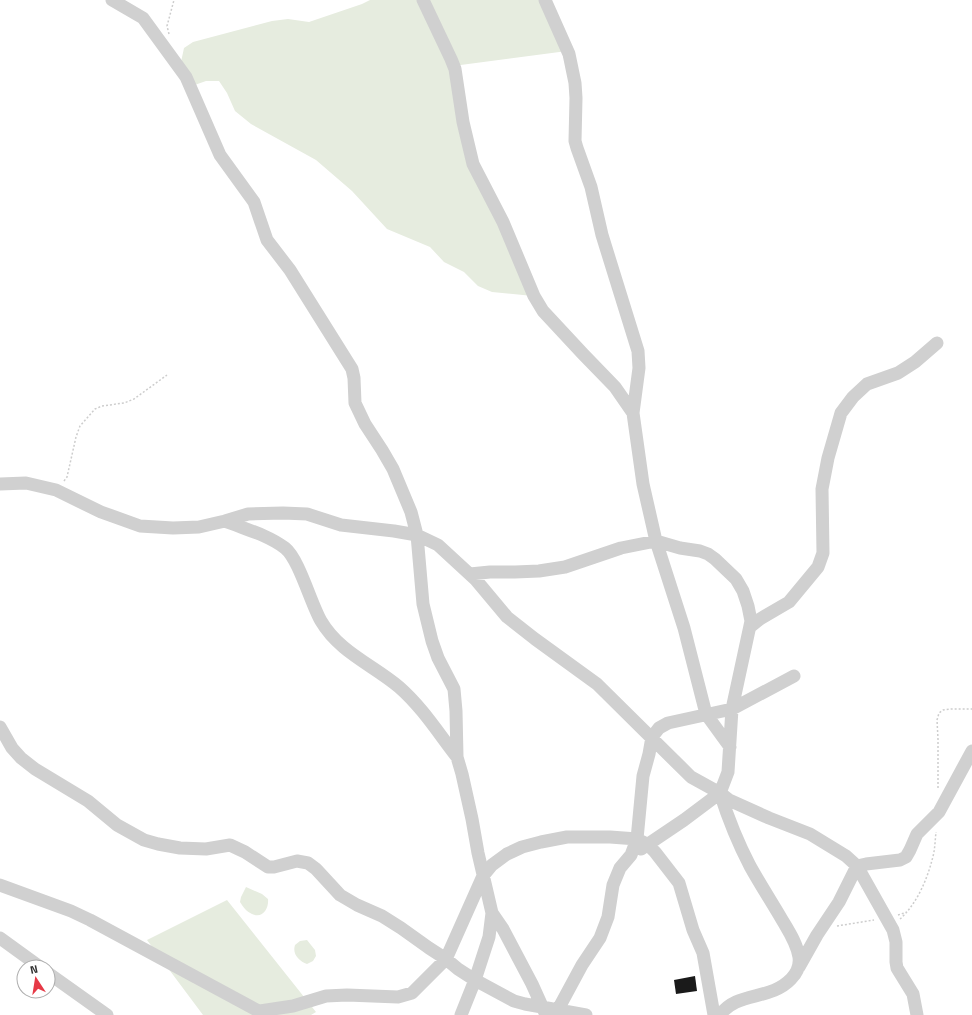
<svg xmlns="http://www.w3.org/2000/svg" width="972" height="1015" font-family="'Titillium Web',sans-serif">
  <rect width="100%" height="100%" fill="#fff"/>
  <path fill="#e6ecdf" d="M370,0H543L567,51L453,66L461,120L533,296L492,292L478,286L464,272L444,262L430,247L387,229L352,191L316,160L251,124L235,111L227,93L219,81H206L189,87L181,62L184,48L193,42L272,21L288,19L309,22L362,4Z
    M246,887L262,894L268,899C269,908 263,919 252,914C247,912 243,907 240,902L241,897Z
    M227,900L316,1012L311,1015H203L147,940Z
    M307,940L315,950L316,956L313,961L307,964C299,961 292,954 295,945L300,941Z"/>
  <path fill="#1a1a1a" d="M695,976L697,991L676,994L674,980Z"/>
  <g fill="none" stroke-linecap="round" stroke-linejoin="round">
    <path stroke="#cdcdcd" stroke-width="1.5" stroke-dasharray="2 2" stroke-linecap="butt" d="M169,34L167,26L174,0
      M64,481L67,477L76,437L80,426L95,409L102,406L124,403L134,399L167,375
      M938,788V739L937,720L939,713L943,710L951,709H972
      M898,915L907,912
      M900,919C916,905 927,880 932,860C935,851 935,841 936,832
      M837,926L874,920"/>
    <path stroke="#d0d0d0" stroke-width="13" d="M112,0L143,18L186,77L220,155L254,202L267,240L290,270L352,369L354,378L355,403L365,424L382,450L393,469L411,512L417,535L423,604L432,641L438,658L454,689L456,711L457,757L462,774L472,819L478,853L492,913L503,929L532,984L546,1015
      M423,0L451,59L455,69L463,122L473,164L503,222L534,296L543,311L583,354L615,387L633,413
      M545,0L569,54L575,83L576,98L575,141L577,148L591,187L602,235L638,351L639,368L633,413L643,484L656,541L684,628L706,714L730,747
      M0,484L26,483L56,490L101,512L140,526L173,528L199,527L225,521L248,514L283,513L307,514L341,525L394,531L417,535L438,545L476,580L507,617L535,639L597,684L691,777L720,793L729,800L769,818L810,834L846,856L857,866L893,930L896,942V962L897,968L913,994L917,1015
      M225,521C245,529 268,535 285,548C299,559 311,604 321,621C339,652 373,665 399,687C422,707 439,734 457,757
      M470,574L490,572H515L539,571L565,567L621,548L656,541L680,548L700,551L708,554L715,559L736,579L743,591L748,606L751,621L732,709L728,772L720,793
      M750,627L760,619L789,602L818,567L823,553L822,489L828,458L841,413L853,397L867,384L898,373L915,362L937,343
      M0,727L12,748L21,758L35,769L88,801L117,825L144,840L158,844L180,848L206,849L230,845L245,852L268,867H274L297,861L308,863L316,869L340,895L357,905L382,916L401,928L429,948L446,959L458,969L475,980L514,1001L525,1004L586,1015
      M641,849L684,820L720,793C728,818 738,843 750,866C760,884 771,901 781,918C788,930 797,943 799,957C800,965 797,973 791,979C770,1001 737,991 720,1015
      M0,885L71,911L90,920L266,1015
      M0,938L40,967
      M799,967L817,935L839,902L857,866L866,864L900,860L906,857L910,850L917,834L939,812L972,751
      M48,973L107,1015
      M260,1011L293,1006L326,996L347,995L398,997L412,993L446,959L483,876L492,865L507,854L522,847L541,842L567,837H610L637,839L647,844L655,852L679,883L693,930L703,953L714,1015
      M461,1015L475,980L489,937L492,913
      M555,1015L582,965L600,938L608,917L613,885L620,868L631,855L637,839L643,776L649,754L652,737L659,728L668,723L732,709L794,676"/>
  </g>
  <g transform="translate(36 979) rotate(348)"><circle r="19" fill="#ffffff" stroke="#adadad"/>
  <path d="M0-3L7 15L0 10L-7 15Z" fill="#e63946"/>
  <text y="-6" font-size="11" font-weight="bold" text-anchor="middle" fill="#333333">N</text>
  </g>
</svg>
